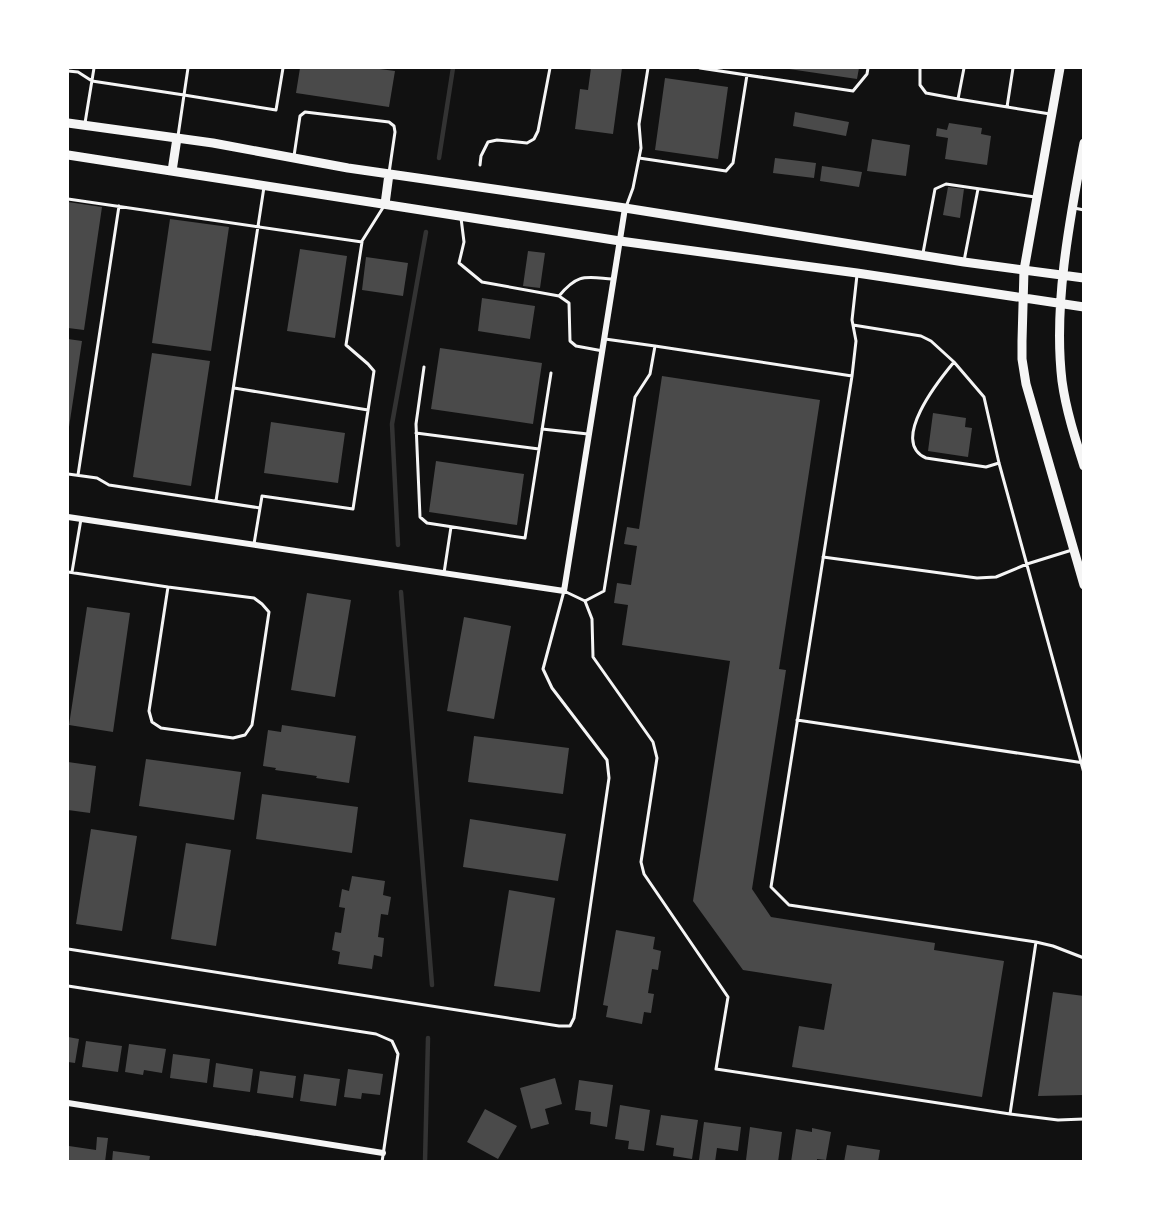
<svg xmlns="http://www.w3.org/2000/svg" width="1151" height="1229" font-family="Montserrat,sans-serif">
  <rect width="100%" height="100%" fill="#111"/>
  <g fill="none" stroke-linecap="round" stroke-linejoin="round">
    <path stroke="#333" stroke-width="4.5" d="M439,158L453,68
      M398,545L392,424L426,232
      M401,592L432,985
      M425,1162L428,1038"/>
  </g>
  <path fill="#4a4a4a" d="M300,68H372L395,71L389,107L296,93Z
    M591,68H622L613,134L575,129L580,89L588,90Z
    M789,68H859L857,79L789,69Z
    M665,78L728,87L718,159L655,150Z
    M795,112L849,122L846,136L793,126Z
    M949,123L982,128L981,134L991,136L987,165L945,159L948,138L936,136L937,128L947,130Z
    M872,139L910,145L906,176L867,171Z
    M775,158L816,163L814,178L773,173Z
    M822,166L862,172L859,187L820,181Z
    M948,187L964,189L960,218L943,215Z
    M68,202L102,207L84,330L68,328Z
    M170,219L229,227L211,351L152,343Z
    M300,249L347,256L335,338L287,331Z
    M528,251L545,253L540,288L523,286Z
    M366,257L408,263L403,296L362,290Z
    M482,298L535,306L530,339L478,331Z
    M68,339L82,341L69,427L68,426Z
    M440,348L542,363L533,424L431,409Z
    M152,353L210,361L191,486L133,477Z
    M662,376L820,400L779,669L786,670L752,889L771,917L935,943L934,950L1004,961L982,1097L792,1067L799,1026L824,1030L832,984L743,970L693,901L730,661L622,645L628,605L614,603L617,583L631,585L637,546L624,544L627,527L639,529Z
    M933,413L966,418L965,427L972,428L968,457L928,451Z
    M271,422L345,433L338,483L264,473Z
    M436,461L524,474L517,525L429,512Z
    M307,593L351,600L335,697L291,690Z
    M87,607L130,613L113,732L69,725Z
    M464,617L511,626L494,719L447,711Z
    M282,725L356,736L349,783L316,778L317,776L275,770L276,768L263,766L268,730L281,732Z
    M474,736L569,748L563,794L468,782Z
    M146,759L241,772L234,820L139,806Z
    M68,762L96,766L90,813L68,810Z
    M262,794L358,807L352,853L256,839Z
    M470,819L566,834L558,881L463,867Z
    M91,829L137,836L122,931L76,924Z
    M186,843L231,850L216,946L171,939Z
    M352,876L385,881L383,895L391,897L388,915L381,914L378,937L384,938L382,957L374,955L372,969L338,964L340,952L332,950L335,932L341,933L345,908L339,907L342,889L349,891Z
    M509,890L555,898L540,992L494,986Z
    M616,930L655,937L653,949L661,951L658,970L652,969L648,993L654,994L651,1013L644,1012L642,1024L606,1017L608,1006L603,1005Z
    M1053,992L1084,996V1095L1038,1096Z
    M68,1037L79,1039L75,1063L68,1062Z
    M86,1041L122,1046L118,1072L82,1067Z
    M129,1044L166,1049L162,1073L144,1070L143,1075L125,1072Z
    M173,1054L210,1059L207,1083L170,1078Z
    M216,1063L253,1069L250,1092L213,1087Z
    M348,1069L383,1074L380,1095L362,1093L361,1099L344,1097Z
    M260,1071L296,1076L293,1098L257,1093Z
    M304,1074L340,1079L336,1106L300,1101Z
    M555,1078L562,1104L545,1109L549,1124L531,1129L520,1088Z
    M579,1080L613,1085L607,1127L590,1124L591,1112L575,1110Z
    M620,1105L650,1110L644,1151L628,1149L629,1141L615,1139Z
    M485,1109L517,1126L498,1159L467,1142Z
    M661,1115L698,1120L692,1159L673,1156L674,1148L656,1145Z
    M704,1122L741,1127L738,1151L717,1148L715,1162L699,1160Z
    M750,1127L782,1132L778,1162H759L746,1160Z
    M812,1128L831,1132L826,1160L817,1159V1162H791L796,1129L812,1132Z
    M97,1137L108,1138L105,1162H68L69,1146L96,1150Z
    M847,1145L880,1150L878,1162H844Z
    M113,1151L150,1156L149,1162H112Z"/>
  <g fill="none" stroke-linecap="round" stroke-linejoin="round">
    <path stroke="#f5f5f5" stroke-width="3" d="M480,165L481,156L488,142L497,140L527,143L534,139L538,131L550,68"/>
    <path stroke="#f5f5f5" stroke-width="3" d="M700,68L853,91L867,74L868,68
      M920,68V85L926,93L958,99
      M964,68L958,99L1050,114
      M68,71L78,72L92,81L184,95L188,68
      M1007,107L1013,68
      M85,123L94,68
      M178,136L184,95L276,110L283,68
      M294,156L300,116L305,112L389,122L394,126L395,132L389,173
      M639,158L726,171L733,163L747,75
      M68,199L362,242L346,345L368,364L374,371L353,509L262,496L254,544
      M626,207L633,188L641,148L639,124L648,68
      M1074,208L1084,210
      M461,218L464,242L459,263L482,282L559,296L569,303L570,341L576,346L603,351
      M362,241L384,206
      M923,253L935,189L946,184L1035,197
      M964,261L978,189
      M857,275L852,320L856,341L852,376L771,887L789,905L1036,942L1053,946L1084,958
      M559,296C578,273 585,277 612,279
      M853,325L921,336L931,341L954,362L984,397L999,463L1084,773
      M605,339L655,346
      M954,362C939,380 889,442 926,458L986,467L999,463
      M424,367L416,424L420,517L427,523L525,538L551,373
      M234,388L368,410
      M542,429L588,434
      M416,433L539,449
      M68,474L97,478L109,485L260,508
      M78,475L119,206
      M216,501L264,187
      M823,557L977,578L996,577L1027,564L1072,550
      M68,572L168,587
      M72,572L81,519
      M444,573L451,527
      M168,587L254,598L262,604L269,612L252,725L245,735L233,738L161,728L152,722L149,711Z
      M585,601L604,591L635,397L650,374L655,346L852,376
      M797,720L1084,763
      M68,949L559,1026H570L574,1018L609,778L607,760L552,688L543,669L564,591L585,601L592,619L593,657L653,742L657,758L641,862L644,874L728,997L716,1069L1010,1114L1058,1120L1084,1119
      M68,986L376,1034L392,1041L398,1054L382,1162
      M1010,1114L1036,942"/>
    <path stroke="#f5f5f5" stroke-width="6" d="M68,517L564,591L625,208
      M68,1103L383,1153"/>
    <path stroke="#f5f5f5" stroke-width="9" d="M1060,68L1024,270L1022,341V359L1026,384L1084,585
      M68,123L213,143L348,168L625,208L964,262L1084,278
      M1084,143C1070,218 1053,305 1062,381C1066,410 1075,438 1084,466
      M68,155L620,241L857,273L1084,307
      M172,171L177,138
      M385,204L389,174"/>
  </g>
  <rect width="1151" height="1229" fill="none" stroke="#ffffff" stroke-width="138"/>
</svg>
